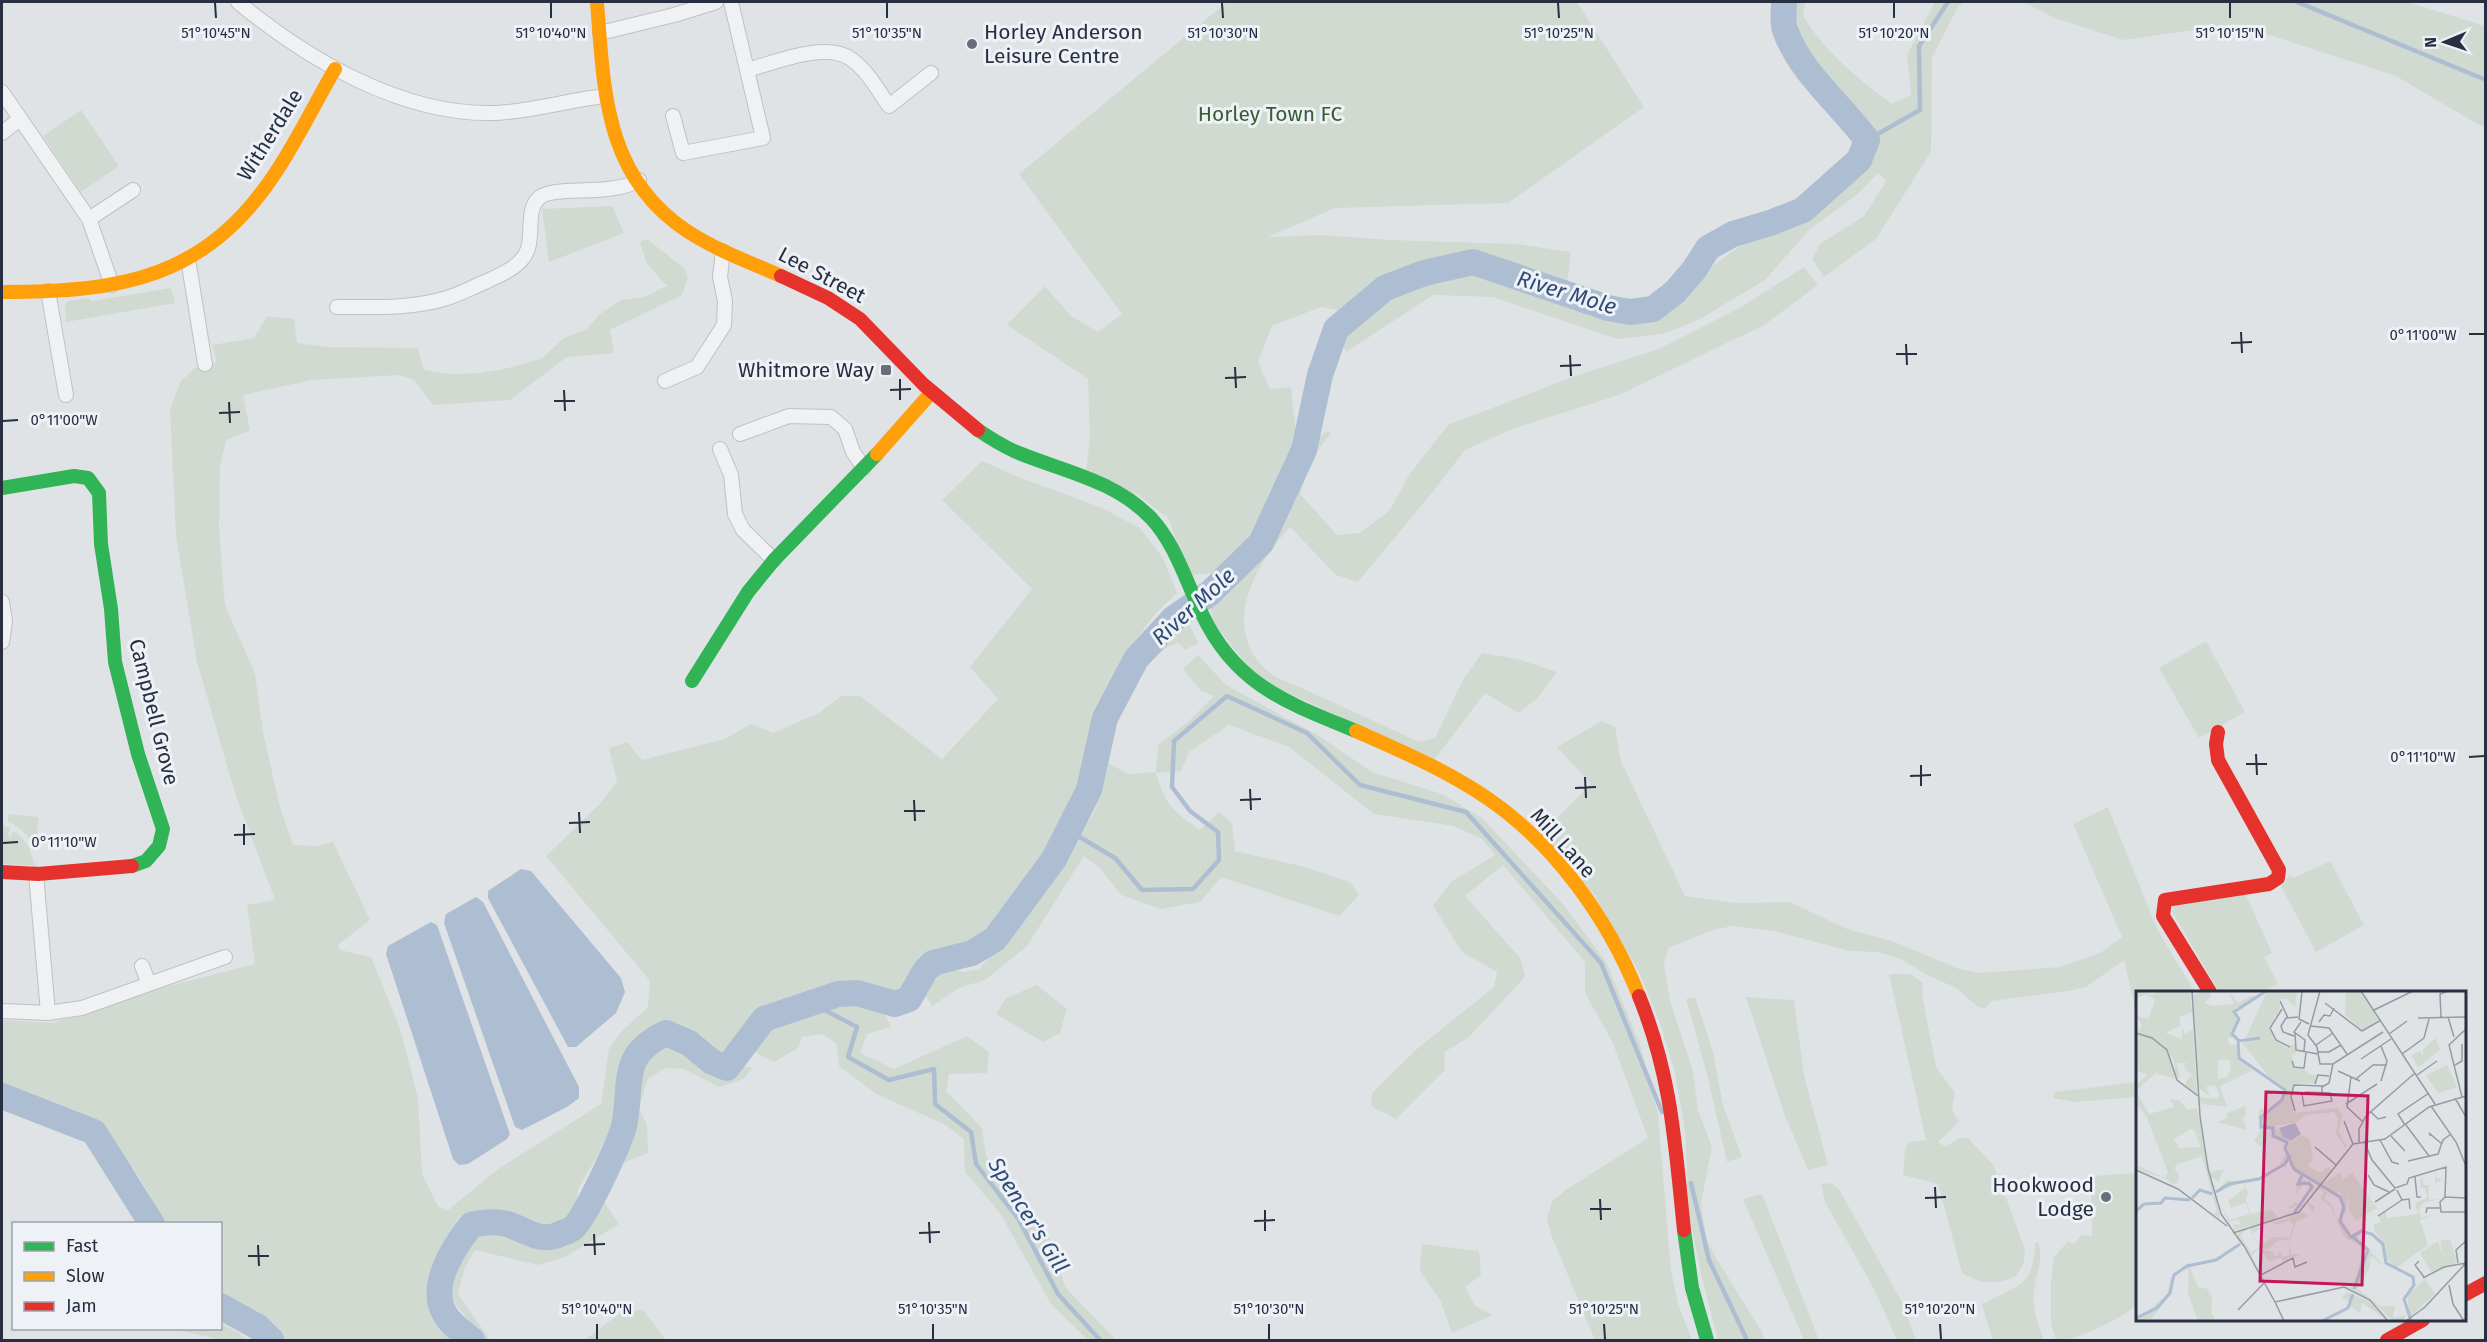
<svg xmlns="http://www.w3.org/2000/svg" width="2487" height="1342" font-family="'Fira Sans',sans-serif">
  <rect width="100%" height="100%" fill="#e0e3e6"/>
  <path fill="#d0dad1" d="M1227,2H1577L1644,107L1508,203L1335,208L1268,237L1320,235L1392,240L1518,244L1571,252L1567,284L1507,264L1464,255L1381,278L1338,310L1321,307L1272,326L1258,362L1270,389L1291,387L1297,442L1260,530L1217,572L1188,576L1169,519L1138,495L1086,471L1090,438L1088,379L1007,325L1045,286L1071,316L1098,332L1122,314L1019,174Z
    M1795,2H1805L1803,16C1826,53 1857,78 1892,104L1911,95L1907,55L1935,2H1965L1958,7L1932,57L1931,152L1876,239L1824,277L1812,259L1820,244L1864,216L1886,181L1878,173L1858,194L1810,229L1765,280L1700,319L1663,334L1617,339L1493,297L1433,295L1346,352L1338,335L1375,303L1415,283L1466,273L1559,296L1619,318L1654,317L1688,297L1710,268L1744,243L1802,220L1852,181L1874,150L1868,127L1805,48L1794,19Z
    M2023,2H2408L2485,26V126L2479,125L2396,76L2235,24L2123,40L2055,18Z
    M81,110L119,166L81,192L43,136Z
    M612,206L624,233L549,262L542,209Z
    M647,239L684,268L688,277L682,295L610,330L614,353L567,357L510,400L433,405L414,380L400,375L312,380L243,395L250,430L226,440L220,466L219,529L225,605L255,674L263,732L280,807L293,845L316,846L333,842L370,920L338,945L340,950L371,957L400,1028L418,1098L422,1174L438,1206L447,1211L498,1169L601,1104L609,1048L623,1030L648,1007L650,981L546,856L600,804L617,781L609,748L627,742L642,760L725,739L751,724L773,733L819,713L841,696H860L942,759L998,699L970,667L1032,589L942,500L982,461L1016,476L1102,508L1140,528L1163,558L1177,593L1155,614L1131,647L1108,690L1093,730L1088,774L1074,797L1051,847L1027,885L992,935L963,951L935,956L920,966L902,993C881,996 874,988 856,986C838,984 767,1007 755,1020C746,1030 739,1043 731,1054L715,1058L678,1030L663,1024L644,1030L628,1047L616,1093L615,1118L598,1155L578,1189L576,1210L565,1225L539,1232C509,1217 492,1214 459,1216C446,1242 418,1300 440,1327C444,1333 454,1336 459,1340H280L253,1316L221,1299L220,1224L166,1223L140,1178L99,1126L2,1090V1020L53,1023L161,988L255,964L247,905L275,900L235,793L197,662L176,536L170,409L181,381L195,368L217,363L212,345L254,338L267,316L294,319L297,343L328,347L418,348L424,370L450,374L480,373L504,369L541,359L564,338L587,329L600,314L621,300L644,297L667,286L647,264L640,242Z
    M1804,267L1818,285L1764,325L1619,395L1515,428L1465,450L1435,489L1358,582L1336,575L1290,527C1255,564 1221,626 1265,669C1275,679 1294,684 1306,690C1344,707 1382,725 1419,742L1435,738L1464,678L1482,653L1518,659L1557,672L1537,699L1518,713L1485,693L1434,760L1258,679L1214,623L1210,606L1252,560L1280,521L1316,439L1327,431L1331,433L1312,458L1300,494L1337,535L1360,533L1390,510L1409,475L1448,425L1578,375L1659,349L1741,307Z
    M171,288L175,303L66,322L65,305L68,301L88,298L92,301Z
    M1187,619L1198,643L1185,650L1178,643L1166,648L1153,660L1149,657L1161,641Z
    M2206,641L2245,712L2199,738L2159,668Z
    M1198,655L1226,685L1319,736L1372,772L1442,794L1482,818L1564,905L1606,962L1640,1044L1658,1114L1671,1270L1678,1304L1692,1340H1595L1552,1237L1547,1219L1552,1201L1567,1189L1648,1138L1612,1041L1585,993V962L1503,865L1465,896L1521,959L1525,977L1468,1038L1444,1052L1445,1070L1396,1119L1371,1106L1372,1093L1418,1048L1494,987L1497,972L1462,952L1433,906L1451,882L1495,855L1482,839L1454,826L1374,814L1289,747L1229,725L1189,752L1181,771L1156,773C1165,805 1174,812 1200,830L1219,812L1232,823L1235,851L1301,866L1350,882L1359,895L1339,916L1221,877L1200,902L1161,909L1121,895L1100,868L1084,856L1027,946L985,980L959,988L932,1006L924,992L946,968L964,972L979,969L1045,892L1071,844L1092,816L1101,796L1107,763L1129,774L1156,772L1158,745L1189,721L1214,696L1201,691L1183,669Z
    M1602,721L1615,727L1621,761L1685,896L1735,903L1790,902L1847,929L1892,941L1959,969L1979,973L2060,967L2100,953L2122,937L2073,824L2108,807L2158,931L2195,992H2138L2137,1017L2124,960L2086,987L2069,991L1992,1001L1985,1009L1977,1006L1956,988L1925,974L1901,959L1877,952L1850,951L1774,931L1733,926L1713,930L1668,948L1664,965L1670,1001L1693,1071L1698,1110L1712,1147L1701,1203L1706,1238L1716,1258L1762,1332L1764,1340H1718L1702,1278L1689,1215L1685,1131L1675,1073L1660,1023L1639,972L1595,896L1571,867L1541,834L1591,784L1557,747Z
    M8,814L38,817L37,851C31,836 21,829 8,821Z
    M2,825L10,828L8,835L10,837L14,831C27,840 32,851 34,866L2,864Z
    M2330,861L2364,925L2316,952L2281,886L2290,875L2294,878Z
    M2245,893L2272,953L2264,957L2278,984L2263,992H2219L2172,911L2174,905Z
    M1889,974H1910L1923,983L1922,995L1936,1067L1955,1093L1952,1110L1959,1122L1938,1142L1946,1147L1959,1138H1968L1994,1166L2025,1249L2024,1263L2016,1276L2000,1282H1980L1962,1273L1938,1184L1903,1175L1905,1148L1910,1142L1926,1140Z
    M1037,985L1067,1009L1060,1033L1043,1042L996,1014L1006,998Z
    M1695,997L1713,1052L1723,1105L1742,1157L1727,1162L1706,1070L1686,999Z
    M1746,997L1794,1000L1804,1075L1828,1165L1808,1170L1785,1116Z
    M850,1002L883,1011L891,1027L867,1034L860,1053L894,1069L967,1036L989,1052L987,1073L949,1074L946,1091L982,1128L986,1156L1006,1178L1029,1220L1053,1242L1065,1287L1116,1340H1088L1051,1304L1000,1213L965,1172L964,1139L944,1124L878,1095L839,1066L836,1043L822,1034L802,1037L798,1048L774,1062L761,1056L750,1048L763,1029L803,1014Z
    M667,1041L687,1047L703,1066L725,1076L743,1066L752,1068L744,1079L719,1087L684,1069L665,1068L648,1079L639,1109L647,1125L648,1153L621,1164L618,1154L633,1126L632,1102L636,1076L648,1051Z
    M2137,1082V1097L2075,1102L2053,1098L2055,1092Z
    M2137,1173V1306C2117,1319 2080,1341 2056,1340L2051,1324V1283L2054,1257L2068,1241L2073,1244L2082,1235L2092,1236L2091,1176Z
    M1830,1183L1839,1189L1902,1302L1916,1340H1897L1874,1289L1825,1202L1821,1184Z
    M599,1194L619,1224L565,1257L538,1265L475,1250L465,1267L458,1294L490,1340H485L456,1305L449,1290L463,1252L479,1232L506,1231L531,1244H556L584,1228Z
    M1762,1194L1819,1340H1804L1743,1199Z
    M2038,1242C2045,1260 2035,1274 2034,1293C2032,1309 2039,1326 2044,1340H1996L1992,1338L1982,1305C2018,1283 2033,1290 2035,1243Z
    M1422,1244L1479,1251L1481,1275L1465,1287L1475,1306L1493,1315L1452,1333L1440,1300L1420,1271Z
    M643,1310L666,1340H575L586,1339L621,1312Z
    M221,1324L239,1333L246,1340H214V1338L171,1329L220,1328Z"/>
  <path fill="#aebed2" d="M521,869L531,871L621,978L625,992L616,1013L576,1047H568L488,898V891Z
    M476,897L483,902L579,1087V1098L567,1107L522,1130L515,1127L444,923L446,914Z
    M431,922L437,925L510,1134L507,1139L468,1164L459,1165L453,1159L386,954L388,946Z"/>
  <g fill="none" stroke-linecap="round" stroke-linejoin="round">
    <path stroke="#aebed2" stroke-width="4.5" d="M2297,2L2486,80
      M1867,140L1920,110L1919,46L1948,2
      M1068,830L1115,858L1142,890L1193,889L1219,860L1218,832L1190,811L1172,787L1174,741L1227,696L1307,733L1360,785L1466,812L1601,963L1662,1112
      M811,1003L857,1027L848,1057L889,1080L934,1069L935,1104L971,1132L976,1164L1019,1220L1058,1294L1100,1340
      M1691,1183L1709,1260L1747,1340"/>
    <path stroke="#aebed2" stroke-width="26" d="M2,1096L94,1132L152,1224
      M220,1306L258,1327L271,1340
      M472,1340C464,1333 450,1324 445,1314C428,1286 454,1247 471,1225C484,1222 495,1221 507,1224C524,1229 536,1241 555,1236C560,1234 568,1231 572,1229C584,1221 620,1142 624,1126C633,1084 618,1055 666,1033L689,1043L712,1062L727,1068L764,1019L838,994L857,993L895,1004L909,999L925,971L933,963L972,953L995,939L1054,859L1089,790L1105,718L1136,659L1173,619L1210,593L1261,543L1304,450L1320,375L1336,329L1385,288L1424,273L1473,262L1608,308L1630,312L1653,309L1675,292L1694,270L1708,248L1733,234L1770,223L1803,210L1859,160L1867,140C1840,103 1801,74 1785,30C1782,22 1784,10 1784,2"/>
    <defs>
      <path id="street" d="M238,2C308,60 403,116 496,113C533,111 569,100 605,96
        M600,33L674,15L716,2
        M747,70C774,63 825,41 851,59C867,70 878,90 889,106L931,73
        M2,92L89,219L112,285
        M673,116L683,153L763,138L731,2
        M2,133L20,119
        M89,219L133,190
        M188,259L205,364
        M48,291L66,395
        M337,307C373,307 412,309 447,298C460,294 473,287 485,282C498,276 515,269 523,258C537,241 523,211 540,197C557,185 611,197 639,180
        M665,381L697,367L724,325L725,301L720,277L723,251
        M740,434L789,416L831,417L845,429L853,452L864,468
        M720,449L731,475L735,514L743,530L774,560
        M2,602L5,621L2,642
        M36,874L48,1013
        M142,966L149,984
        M2,1011L48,1013L82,1008L225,957"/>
    </defs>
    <use href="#street" stroke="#bec1c4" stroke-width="16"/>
    <use href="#street" stroke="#f0f1f3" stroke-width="14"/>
    <path stroke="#30b455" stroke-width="14" d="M978,430C990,438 1001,445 1014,451C1061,471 1113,479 1151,518C1176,545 1186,582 1202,614C1236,686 1288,703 1356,731
      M2,488L74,476L88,478L99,493L101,544L111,609L115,662L138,754L163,829L159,846L146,861L132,866
      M692,681L748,592L774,560L877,454
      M1684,1230L1692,1288L1707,1340"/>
    <path stroke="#ff9f0a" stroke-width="14" d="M597,2C604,90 604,176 687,231C716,250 749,262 781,276
      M2,292C121,292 206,279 276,172C298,139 315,103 335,69
      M877,454L931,393
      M1356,731C1401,751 1446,770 1487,798C1555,844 1609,920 1639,996"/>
    <path stroke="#e5322d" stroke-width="14" d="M781,276L828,298L860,319L924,385L978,430
      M2,872L38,874L132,866
      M2210,992L2163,916L2165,900L2269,884L2278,878L2279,870L2218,760L2216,744L2218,732
      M1639,996C1672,1077 1675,1145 1684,1230
      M2464,1295L2486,1283
      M2387,1340L2423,1320"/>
  </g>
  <path fill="none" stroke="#272f40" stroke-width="2" d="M215,3L216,18M551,3V18M887,3V18M1222,3L1223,18M1558,3L1559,18M1894,3V18M2230,3V18M2241,332L2242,353M2469,334H2484M2231,343L2252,342M1906,344L1907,365M1896,354H1917M1570,355L1571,376M1560,366L1581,365M1235,367L1236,388M1225,378L1246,377M900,379V400M564,390L565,411M890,390L911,389M554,401H575M229,402L230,423M219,413L240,412M3,421L18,420M2256,754L2257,775M2469,757L2484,756M2246,764H2267M1921,765V786M1910,776L1931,775M1585,777L1586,798M1575,788L1596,787M1250,789L1251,810M914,800L915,821M1240,800L1261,799M904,811H925M579,812L580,833M569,823L590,822M244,824V845M234,835L255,834M3,843L18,842M1935,1187L1936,1208M1925,1198L1946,1197M1600,1199L1601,1220M1590,1209H1611M1265,1210V1231M1254,1221L1275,1220M929,1222L930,1243M919,1233L940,1232M594,1234L595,1255M258,1245L259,1266M584,1245L605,1244M248,1256H269M597,1324V1339M933,1324V1339M1269,1324V1339M1604,1324L1605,1339M1940,1324L1941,1339"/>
  <g fill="#686e7a" stroke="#eef1f6" stroke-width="2">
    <circle cx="972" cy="44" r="6"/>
    <rect x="880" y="364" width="12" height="12" rx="3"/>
    <circle cx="2106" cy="1197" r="6"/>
  </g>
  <g text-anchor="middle" stroke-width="6" stroke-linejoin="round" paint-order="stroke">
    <g font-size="21" fill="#272f40" stroke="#eef1f6" text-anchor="end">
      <text x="984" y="39" text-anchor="start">Horley Anderson<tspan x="984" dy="24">Leisure Centre</tspan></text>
      <text x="874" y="377">Whitmore Way</text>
      <text x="2094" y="1192">Hookwood<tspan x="2094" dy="24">Lodge</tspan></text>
    </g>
    <g font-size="21" fill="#395c33" stroke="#eef1f6">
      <text x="1270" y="121">Horley Town FC</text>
    </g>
    <g font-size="21" fill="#272f40" stroke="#eef1f6">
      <text transform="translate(270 135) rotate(-58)" y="7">Witherdale</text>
      <text transform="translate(822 275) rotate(28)" y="7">Lee Street</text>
      <text transform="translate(154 712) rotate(76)" y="7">Campbell Grove</text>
      <text transform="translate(1563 843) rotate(48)" y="7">Mill Lane</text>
    </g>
    <g font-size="22" font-style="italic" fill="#2f4c75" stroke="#eef1f6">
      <text transform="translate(1567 292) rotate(17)" y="8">River Mole</text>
      <text transform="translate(1193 606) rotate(-42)" y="8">River Mole</text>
      <text transform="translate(1029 1215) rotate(58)" y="8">Spencer's Gill</text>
    </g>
  </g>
  <g transform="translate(2136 991)">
    <rect width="330" height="330" fill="#e0e3e6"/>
    <path d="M0,0L18,4L20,0H54L56,21L43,26L45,34L30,42L46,48V36L49,43L57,38L61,104L49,94L52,87L58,85L49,79L48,73L53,72H41L44,86H40L38,70L32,59L39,88L20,82L0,100L13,123L38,116L34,108L43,109L52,119L61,117L84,227L77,223L81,221L66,165L42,173L38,177L43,183L42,191L37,194L30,188L0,178V174L29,187L32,181L10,125L0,113V94L11,84L0,79V43L7,45L0,42L6,35L0,25L12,28L19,9L10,3L0,8ZM55,138L59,140L64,156L43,157L38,148ZM71,0H75L74,6L68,12L77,15L98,13L93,0L102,12L115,5H120L99,20L101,30L96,47L92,46L93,54L99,53L102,58L101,67L112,73L115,80L84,95L91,116L65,113L66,134L64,106L80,108L84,104L79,94L70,96L74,106L63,97L57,4ZM93,68L95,77L91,86L82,88V70ZM131,0H161L159,16L150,8H143L144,18L133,36L138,48L151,57L159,52L160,63L156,65L159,78L165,76L175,84L181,83L179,92L159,93L154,106L158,122L201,117L207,124L203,140L209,154L212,153L209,157L200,143L202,128L198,121L170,124L161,131L139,135L154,152L166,144L174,149L177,168L172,175L185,182L192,175L195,178L184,193L159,178L149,151L142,149L151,151V154L152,151L138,145L139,137L126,136V127L146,110L150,101L136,90L107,53ZM210,0H224L243,28L226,39L209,24ZM300,47L304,59L282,76L275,64L284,60L287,64V58ZM311,74L321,96L302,102L290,84ZM132,113L134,114L125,126L124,136L127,139L133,136L136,137L140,147L133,136L128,140L131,150L124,155L118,150L124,141L122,125L124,117L130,118ZM109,115L110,125L106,127L111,139L81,131L91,127V122ZM151,159L154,167L149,170L150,177L147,174L123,188L107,191L112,201L110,209L115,223L136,219L142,227L162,217L160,214L154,218L145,206L153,216L160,211L165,215L174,197L169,191L159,204L164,185L158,180L153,173H154L171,191L179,194L166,215L143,228L98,239L97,233L105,234L102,228L93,231L82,211L94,229L114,223L110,212L95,217L92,210L109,197L106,191L81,202L74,181L88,178L82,191L76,186L80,200L91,189L102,191L126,185L143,175ZM299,179L301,187L307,188L292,196L293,208L291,209L306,208L289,211L283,217L285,227L303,222L284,229L292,254L260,277L250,267V254L238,240V233L245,231L242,225L250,220L251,227L282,223L279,212L291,207L289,197H284L285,184L288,194H295L299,192ZM205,181L206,189L216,182L241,217L220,230L213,219L212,203L209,224L206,223L209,215L204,201L195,202L185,194ZM183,195L196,205L191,203L188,207L196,214L202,231L206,213L202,206L206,209L208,216L204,230L214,245L226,241L234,242L247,254L248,274L246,255L236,246L226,242L219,248L230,254L249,277L235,265L234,276L222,298L244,315H259L257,327L270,324L268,329H256L237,311L208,296H215L220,287L228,256L209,247L194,215L184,207L188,202L186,199H178L172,211L179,216L177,221L174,218L171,212L177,199ZM165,220L173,225L160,231L153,253L155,263H165L147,271L145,267L132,270L125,258L137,261L138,265L143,264V258L146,266L153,264V248L141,250L133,258L124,257L116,265L125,283L101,245L103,240L150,228ZM154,229L157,234L154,247L138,246L124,254L115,243L124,256L115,261L104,244L114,237L116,243L134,231L140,234ZM314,248L321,272L295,281L284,262L302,250L308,269L304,250ZM53,274L62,296L72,298L76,306L75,321L80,330H62L52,302L53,280L50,277L38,286L36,302L16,327L0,330L31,303L35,286ZM289,288L299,303L274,326L271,305ZM211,301L233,310L250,328L226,312L224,322L215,316L184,330L211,317L213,311L206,306Z" fill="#d0dad1" fill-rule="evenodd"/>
    <path d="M159,132L165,143L155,150L147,146L143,137Z" fill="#aebed2"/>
    <path fill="none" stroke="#aebed2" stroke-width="3" d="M130,0L98,21L103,28L96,43L102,49L103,67L149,99L146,109L125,126V136L137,137V145L151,151L149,157L158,178L204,206L208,216L204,230L215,246L225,240L236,243L247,253L250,272L277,286L278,294L268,308L275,330M102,50L124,47M80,201L93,193L123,188L149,173L154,164M56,207L64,199L76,203M0,220L8,213L25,212L29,207L54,209M158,222L176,196L173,192L162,193L166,184M217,246L232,259L218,298M0,327L21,317L34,302L38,284L51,275L80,269L104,253M186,330L212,317L217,303"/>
    <path fill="none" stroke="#969ba4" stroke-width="1.5" d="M56,0L64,125L72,178L85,223L107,254M166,0L163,28L173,33M184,0L172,44L181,56L184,73H197L247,41M225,0L299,113M144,10L152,27M189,12L226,40L245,29M146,18L134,37L140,49L154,56M238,19L277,0M305,26L304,3L312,0M312,26L318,46M282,27L330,26M165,31L158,41L169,49L168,60M183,31L188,24L194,25L198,17M174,35L193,37L211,63M0,42L16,47L31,59L41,89L62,105M159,42L160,59L182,63M253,43L271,30M158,45L147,41L145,35L150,27L162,26M180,54L197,42M182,61H193L205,54M266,63L288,47L293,28M225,68L255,48M156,70L158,76L168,77L170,62M319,74L326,70V53M202,80L224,90M281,84L301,70M215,86L211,116L226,130M220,88L237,74H251M245,90L251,70L245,55M179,93L182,84L193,85M170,101L194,102L196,110L168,115L166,103ZM186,104V96L193,92L197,73M326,106L313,54L330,38M319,107L330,126M210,113L241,93M295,115L320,151L330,175M159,120L155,106L158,94L187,95M234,120L242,128L250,126M208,130L217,153M269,134L262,123L293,102M270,134L293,165M255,145L269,160M295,145L293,142L306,153M244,149L256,171L263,173M228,150L236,169L259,197M223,151V138L230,125L279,82M179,156L200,174M272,170L302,163L307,149L315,143M0,179L42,198L91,235M232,184L238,194L253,201M279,186L281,206H285M259,197L271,193L273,187L310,176L309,206M261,199L266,209L273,208L274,218M309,206L304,211L305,221H330M309,206L330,207M239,211L259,198M290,222L291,217H304M242,225L266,209M97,242L163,221L217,153L249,148L293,116L330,105M107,253L139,311L208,296L234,309L252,330M283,270L279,274L288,286M322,272L320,259L330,250M125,284L157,267L159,276L171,271M287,287L308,276L330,272M313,294L317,313L328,330M139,311L148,330M102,319L128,292M270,330L289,316L330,272"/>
    <path fill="#c2185b" fill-opacity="0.15" stroke="#c2185b" stroke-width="3" d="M130,101L232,105L226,294L124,290Z"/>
    <rect width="330" height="330" fill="none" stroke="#272f40" stroke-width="3"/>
  </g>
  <g font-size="15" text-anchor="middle" fill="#272f40" stroke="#eef1f6" stroke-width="6" stroke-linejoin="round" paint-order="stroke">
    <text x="216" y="38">51°10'45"N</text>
    <text x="551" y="38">51°10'40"N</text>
    <text x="887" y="38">51°10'35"N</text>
    <text x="1223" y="38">51°10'30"N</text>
    <text x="1559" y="38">51°10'25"N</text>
    <text x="1894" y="38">51°10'20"N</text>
    <text x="2230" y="38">51°10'15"N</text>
    <text x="2423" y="340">0°11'00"W</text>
    <text x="64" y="425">0°11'00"W</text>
    <text x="2423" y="762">0°11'10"W</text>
    <text x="64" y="847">0°11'10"W</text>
    <text x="597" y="1314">51°10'40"N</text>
    <text x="933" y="1314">51°10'35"N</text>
    <text x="1269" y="1314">51°10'30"N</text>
    <text x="1604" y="1314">51°10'25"N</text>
    <text x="1940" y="1314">51°10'20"N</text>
  </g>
  <rect width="2487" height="1342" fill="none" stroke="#272f40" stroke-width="6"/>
  <rect x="12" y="1222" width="210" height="108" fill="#eef1f6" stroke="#9ea3ad" stroke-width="1.5"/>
  <rect x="24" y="1242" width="30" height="9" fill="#30b455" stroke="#9ea3ad" stroke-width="1.5"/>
  <text x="66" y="1252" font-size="18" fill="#272f40">Fast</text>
  <rect x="24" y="1272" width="30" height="9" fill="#ff9f0a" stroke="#9ea3ad" stroke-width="1.5"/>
  <text x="66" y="1282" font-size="18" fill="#272f40">Slow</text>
  <rect x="24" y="1302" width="30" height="9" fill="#e5322d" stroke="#9ea3ad" stroke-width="1.5"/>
  <text x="66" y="1312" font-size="18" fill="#272f40">Jam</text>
  <g transform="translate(2445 42) rotate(268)" stroke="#eef1f6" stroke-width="4.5" paint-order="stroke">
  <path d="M0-4.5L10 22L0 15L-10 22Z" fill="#272f40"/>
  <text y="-9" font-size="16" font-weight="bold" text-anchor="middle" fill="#272f40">N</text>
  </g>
</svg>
